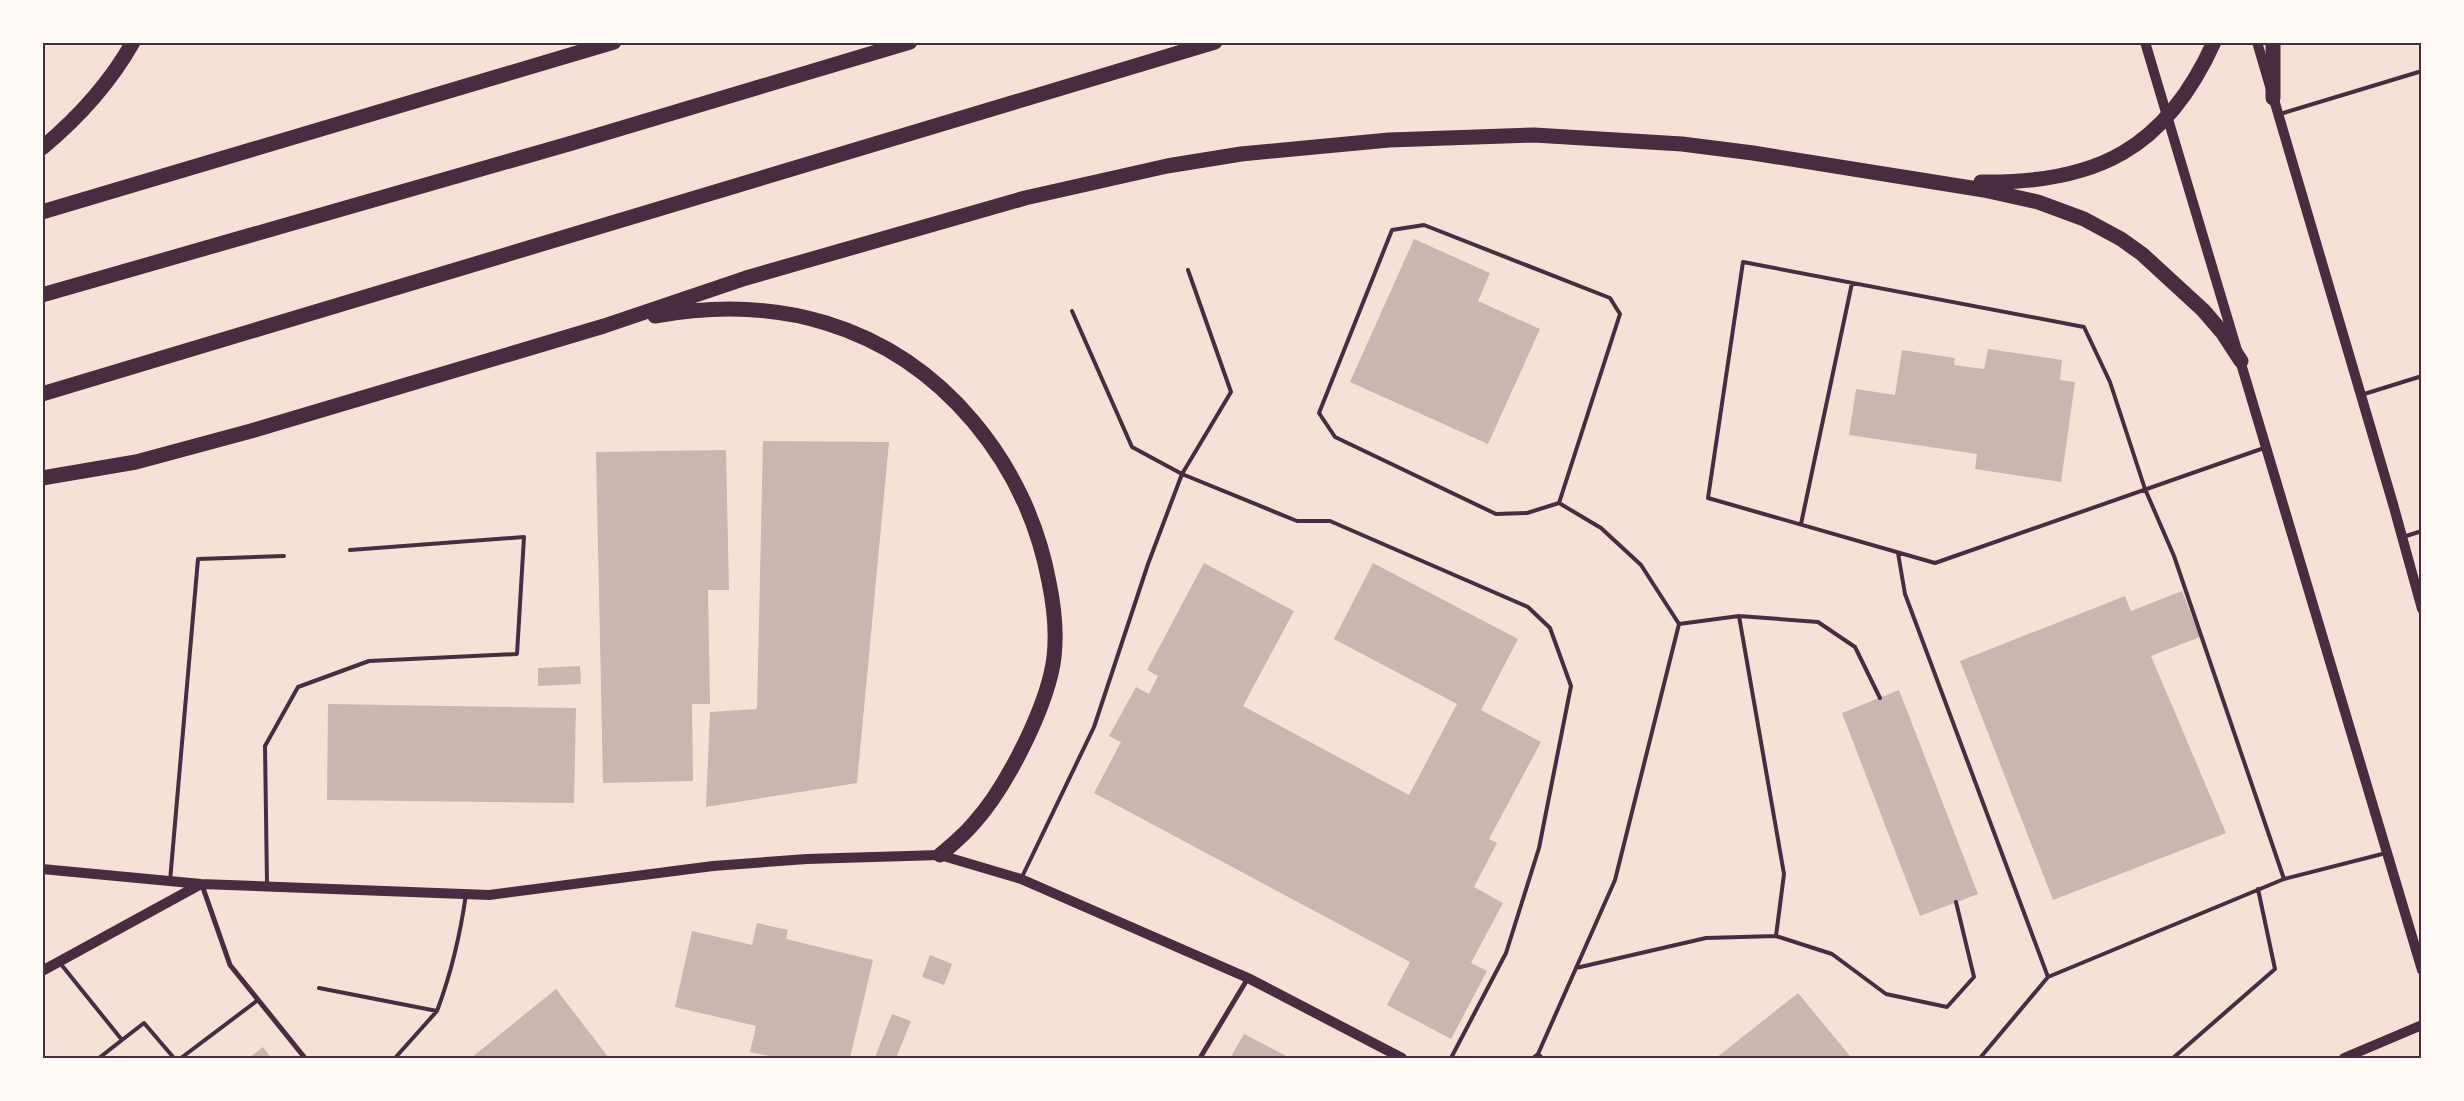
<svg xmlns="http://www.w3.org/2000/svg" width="2464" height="1101" font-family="'DM Sans',sans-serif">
  <rect width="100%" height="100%" fill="#f7e1d7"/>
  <path fill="#ccb4b1" d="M1414,239L1490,273L1478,301L1540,329L1488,444L1350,382Z
    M1988,349L2062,360L2060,380L2075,382L2061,482L1975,469L1977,454L1849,435L1856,389L1895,395L1902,350L1955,358L1954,365L1984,369Z
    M763,441L889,442L857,783L706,807L710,712L757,709Z
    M726,450L729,590H708L710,704H692L693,781L603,783L596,452Z
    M1204,563L1294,611L1243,706L1409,795L1457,704L1334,639L1373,563L1518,639L1481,710L1541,742L1489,839L1497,843L1474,887L1503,903L1471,963L1487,971L1451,1039L1387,1005L1410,962L1094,793L1121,742L1109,736L1136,687L1149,694L1158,676L1147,670Z
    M2182,591L2200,637L2151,656L2226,833L2053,900L1960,661L2125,596L2131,611Z
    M580,666L581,684L538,686V668Z
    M1899,690L1978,894L1920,916L1842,713Z
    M328,704L576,708L574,803L327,800Z
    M757,923L788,930L786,939L873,960L850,1058H778L750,1052L756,1026L675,1007L692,931L752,945Z
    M930,955L952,964L944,985L922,977Z
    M556,989L609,1058H471Z
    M1798,993L1850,1056L1847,1058H1716Z
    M892,1014L911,1021L896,1058H880L875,1057Z
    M1244,1034L1290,1058H1230Z
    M263,1047L271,1058H249Z"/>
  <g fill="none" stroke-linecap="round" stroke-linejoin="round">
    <path stroke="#4a2c40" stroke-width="4" d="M2280,114L2422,71
      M1072,311L1132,447L1182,474L1297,521H1330L1528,607L1550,628L1571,686L1539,848L1506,953L1451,1058
      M2361,395L2422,376
      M2264,448L1935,563L1708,498L1743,262L2084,327L2110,382L2145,489L2174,556L2284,879L2386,853
      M1559,503L1527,513L1496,514L1335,437L1319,413L1392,230L1424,225L1610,298L1620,314L1559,503L1601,528L1641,565L1679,624
      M1801,524L1852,283
      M2403,537L2422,531
      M1898,553L1905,594L2048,977
      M1739,616L1818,622L1855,647L1880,698
      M1021,879L1094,727L1148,564L1182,474L1231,392L1188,270
      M170,881L198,559L284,556
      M267,884L265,746L298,687L369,661L517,654L524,537L350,550
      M60,963L122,1040L99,1058
      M1576,968L1706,938L1776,936L1832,954L1886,994L1947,1007L1974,977L1956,902
      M319,988L437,1011C452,971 460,937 466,894
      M122,1040L144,1023L174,1058
      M1538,1054L1615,880L1679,624L1739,616L1784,874L1776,936
      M181,1058L258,1000
      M395,1058L437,1011
      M1533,1058L1538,1054L1542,1058
      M1980,1058L2048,977L2284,879
      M2173,1058L2275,969L2258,889"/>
    <path stroke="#4a2c40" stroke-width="5" d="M202,885L230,965L305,1058
      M1200,1058L1248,978"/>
    <path stroke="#4a2c40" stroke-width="10" d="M2145,42L2422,970
      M2257,42L2393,504L2422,609
      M42,869L201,884L489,895L713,866L807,859L940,855L1021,879L1248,978L1402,1058
      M42,971L201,884
      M2344,1058L2422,1025"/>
    <path stroke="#4a2c40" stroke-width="15" d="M2273,98V42
      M42,148C78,118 110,83 133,42
      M1981,182C2096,184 2166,149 2214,42
      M42,212L614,42
      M42,295L572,143L910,42
      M655,316C711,306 771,306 826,323C944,359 1027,464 1049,582C1055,611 1058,645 1051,674C1040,719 1005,789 974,823C964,835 952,845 940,855
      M42,394L1215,42
      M42,478L136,462L251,431L604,326L746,278L1025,198L1167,166L1241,154L1389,140L1534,135L1682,144L1753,153L1984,190L2038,202L2084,219L2121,239L2142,254L2203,310L2222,332L2241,361"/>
  </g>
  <rect width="2464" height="1101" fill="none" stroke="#fffaf5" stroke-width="88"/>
  <rect x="44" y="44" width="2376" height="1013" fill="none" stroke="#4a2c40" stroke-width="2"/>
</svg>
